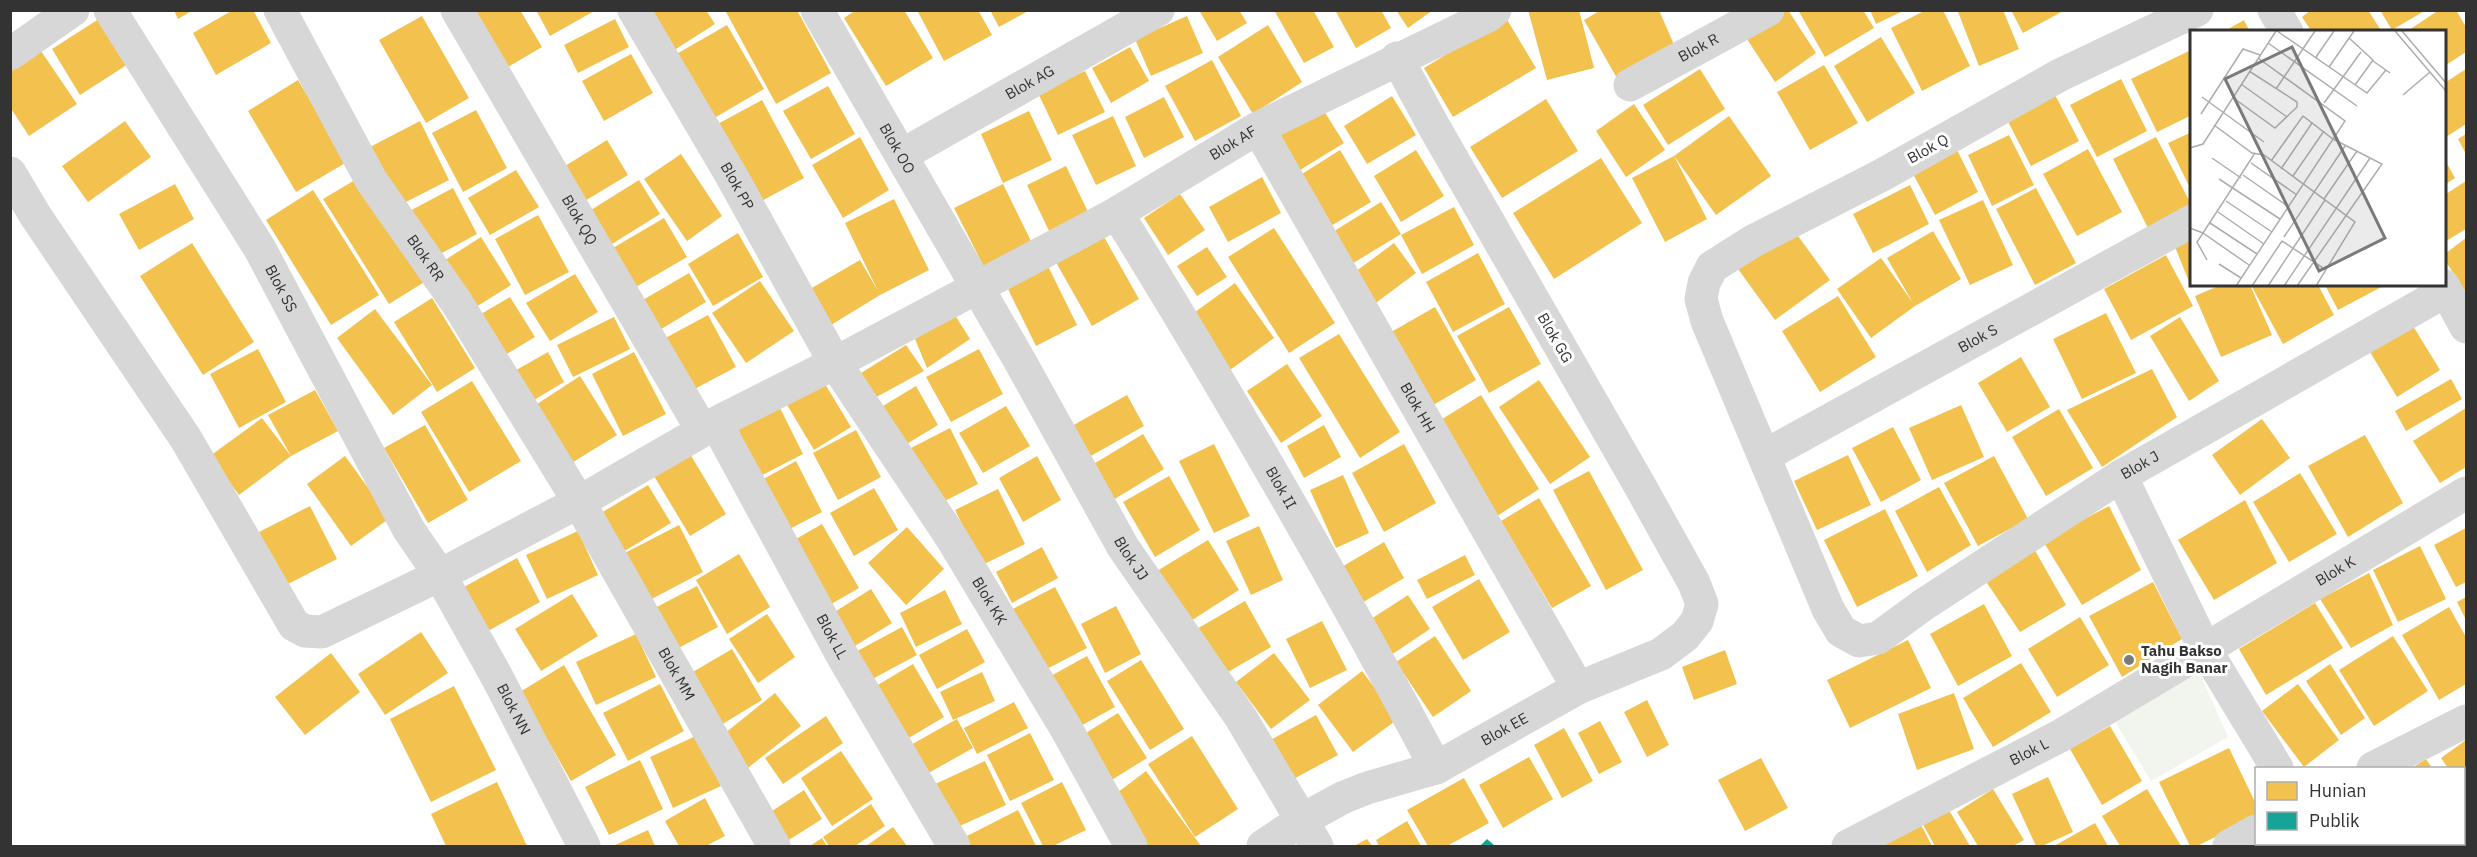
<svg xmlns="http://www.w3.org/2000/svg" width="2477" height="857" font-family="'IBM Plex Sans',sans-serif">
  <rect width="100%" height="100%" fill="#fff"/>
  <path fill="#f1f5ed" d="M2196,665L2228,737L2151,781L2112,716Z"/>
  <path fill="#f2c14e" d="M174,10H193L178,19Z
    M233,10H253L271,43L216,75L193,33Z
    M465,10H520L542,47L501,71Z
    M536,10H596L550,36Z
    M649,10H706L715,24L668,54Z
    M725,10H797L831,73L776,104Z
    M856,10H904L933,58L886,86L844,18Z
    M917,10H978L992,35L944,61Z
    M990,10H1030L999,27Z
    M1199,10H1239L1247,23L1217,41Z
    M1274,10H1313L1334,47L1304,63Z
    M1335,10H1381L1391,28L1356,48Z
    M1396,10H1433L1408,28Z
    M1528,10H1579L1594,68L1547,80Z
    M1601,10H1659L1675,47L1618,80L1584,20Z
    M1776,10H1788L1816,53L1775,82L1743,33Z
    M1798,10H1863L1874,28L1825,57Z
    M1870,10H1905L1876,24Z
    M1926,10H1943L1970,66L1922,91L1891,28Z
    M1962,10H2003L2019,49L1979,66L1958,12Z
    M2011,10H2065L2023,33Z
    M2311,10H2368L2382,32H2312L2302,17Z
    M2380,10H2426L2392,30Z
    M2439,10H2456L2466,27V52L2446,65V32H2406Z
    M105,15L133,61L80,95L52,49Z
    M422,16L469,98L426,123L379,40Z
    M1187,16L1203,53L1151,76L1135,39Z
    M1506,18L1536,68L1453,117L1424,68Z
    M615,19L629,47L578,73L564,45Z
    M2244,20L2250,32H2223Z
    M727,25L764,89L709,121L673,56Z
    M1268,25L1302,82L1253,114L1218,57Z
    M1881,37L1915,93L1867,122L1834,66Z
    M1130,47L1149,81L1111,103L1092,68Z
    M41,51L77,104L29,136L10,107V72Z
    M2189,51L2192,57V115L2157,132L2131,79Z
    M631,54L653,93L604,121L582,81Z
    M1212,60L1241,116L1195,141L1165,86Z
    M1824,65L1858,123L1810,150L1777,92Z
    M1700,69L1725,109L1668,145L1643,105Z
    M2466,69V124L2446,137V82Z
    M1085,71L1105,112L1058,135L1038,93Z
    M2121,79L2147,131L2097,157L2070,105Z
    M298,80L347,162L296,192L248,111Z
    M828,86L855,134L811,159L783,111Z
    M2052,89L2079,141L2031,166L2004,114Z
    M1392,96L1416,135L1367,164L1344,126Z
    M1164,97L1184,137L1144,158L1125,117Z
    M1546,99L1578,151L1502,198L1470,147Z
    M762,100L804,178L756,204L714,126Z
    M1319,103L1344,143L1292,175L1268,135Z
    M1634,104L1665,150L1626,177L1596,131Z
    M476,110L507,168L463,192L432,133Z
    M1029,111L1052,160L1003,183L981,134Z
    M1113,116L1136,166L1096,185L1072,135Z
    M1729,116L1771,176L1716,215L1674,156Z
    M125,121L151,157L88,202L62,166Z
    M420,121L449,180L400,205L370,147Z
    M2192,132V192L2168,143Z
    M2466,134V154L2458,139Z
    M2009,135L2034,185L1992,206L1968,155Z
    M860,137L889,190L843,218L812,165Z
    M2156,137L2192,206L2150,232L2113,159Z
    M607,140L628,175L578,205L557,171Z
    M1956,148L1978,192L1935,215L1912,172Z
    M2088,149L2122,212L2077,236L2043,174Z
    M1340,150L1371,202L1324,230L1294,179Z
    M1416,150L1444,196L1401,222L1374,176Z
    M681,154L722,216L687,241L644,179Z
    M1674,156L1707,219L1665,242L1632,178Z
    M1601,158L1642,223L1554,279L1513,213Z
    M2446,162L2455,178L2446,184Z
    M1066,166L1090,216L1051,235L1027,185Z
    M516,170L539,207L490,235L468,198Z
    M360,177L426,281L389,304L323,199Z
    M1262,177L1281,213L1228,242L1209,207Z
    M639,180L660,214L604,249L583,215Z
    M2466,181V229L2446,241V194Z
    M175,184L194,219L139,250L119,214Z
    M1003,184L1032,243L984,267L954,208Z
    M1910,185L1929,224L1873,253L1853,214Z
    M453,188L477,234L429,260L404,214Z
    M2036,188L2076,263L2035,285L1996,209Z
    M313,190L379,295L331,325L266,220Z
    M1180,194L1205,230L1168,255L1144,218Z
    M894,199L929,270L880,295L831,325L810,289L860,260L878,291L845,223Z
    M1983,200L2013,265L1970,285L1939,220Z
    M1381,202L1401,234L1350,265L1331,233Z
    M1454,207L1474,245L1422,274L1401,235Z
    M538,215L569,272L525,295L495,239Z
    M664,218L687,257L629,291L606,252Z
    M1274,228L1335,323L1289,353L1228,257Z
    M1793,229L1830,280L1775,320L1738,269Z
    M1100,230L1139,299L1092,326L1053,257Z
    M1933,231L1961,279L1915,306L1871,338L1837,289L1881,258L1913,303L1887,258Z
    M738,233L763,277L713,306L688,264Z
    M2192,234V289L2173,242Z
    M481,237L511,285L471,310L442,262Z
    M2466,238V292L2446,262V253Z
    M192,243L254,342L203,375L140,276Z
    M1394,243L1416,273L1373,305L1351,275Z
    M1207,247L1227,277L1197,296L1177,266Z
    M1478,253L1505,304L1453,332L1426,282Z
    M2166,255L2193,306L2131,340L2104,289Z
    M1046,262L1077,325L1036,346L1005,283Z
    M689,273L706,302L653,334L636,304Z
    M575,274L598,312L550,341L526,303Z
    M760,281L794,331L746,363L712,313Z
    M1235,283L1274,338L1230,370L1191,315Z
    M2221,285H2250L2272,335L2221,357L2195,296Z
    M2251,285H2318L2334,315L2283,344Z
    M2325,285H2385L2338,310Z
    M1838,296L1876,357L1820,392L1782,331Z
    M510,297L535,337L500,358L476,317Z
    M432,298L475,368L437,392L394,322Z
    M1435,307L1476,380L1428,408L1386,335Z
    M1509,307L1541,364L1489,393L1457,336Z
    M375,309L432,385L393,415L337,338Z
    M2106,313L2136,373L2082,399L2053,339Z
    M708,315L736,367L685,394L658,342Z
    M955,315L970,339L927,368L915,339Z
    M614,317L630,349L573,377L557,345Z
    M2180,317L2219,381L2189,401L2150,336Z
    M2410,321L2440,370L2397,397L2367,347Z
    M1339,334L1400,432L1360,458L1299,358Z
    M906,345L924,371L871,400L861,373Z
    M258,349L286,402L239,428L210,374Z
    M979,349L1003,394L951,422L926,377Z
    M548,352L564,382L529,403L511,373Z
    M634,352L666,414L623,436L592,374Z
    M2021,357L2050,407L2007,432L1978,383Z
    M1287,364L1322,416L1281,443L1247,391Z
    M2152,369L2177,417L2102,467L2067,410Z
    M580,376L617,435L570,464L534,406Z
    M822,379L851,427L814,450L783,398Z
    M2451,379L2462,399L2406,431L2395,411Z
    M1539,380L1590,457L1550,484L1499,407Z
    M472,381L521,461L469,492L421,412Z
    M916,386L938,425L900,448L878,409Z
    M315,390L338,431L291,456L239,495L210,456L262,418L291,456L268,415Z
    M1127,395L1144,426L1080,462L1063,431Z
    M1481,395L1539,489L1497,516L1439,421Z
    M778,404L803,454L751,481L725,431Z
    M1961,405L1984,457L1932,480L1909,428Z
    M1006,406L1030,446L983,473L959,433Z
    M2466,408V467L2440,483L2413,441Z
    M2059,409L2093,468L2046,496L2012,437Z
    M2262,419L2290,458L2240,495L2212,455Z
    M425,425L468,500L428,523L384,448Z
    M1324,425L1341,457L1304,478L1287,446Z
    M1893,427L1921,480L1881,502L1852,448Z
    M950,428L978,484L937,505L909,449Z
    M856,430L881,477L838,500L813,453Z
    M1143,434L1164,469L1113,500L1092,465Z
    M2365,435L2403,503L2348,537L2308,466Z
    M1214,444L1250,516L1214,533L1179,461Z
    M1404,444L1436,503L1384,532L1352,473Z
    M690,454L726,514L690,536L654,476Z
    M1848,455L1871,505L1817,530L1794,481Z
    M345,456L390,518L351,546L307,484Z
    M1037,456L1061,500L1023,522L999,478Z
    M1994,456L2028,519L1978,546L1944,483Z
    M796,461L822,512L782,533L756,483Z
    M1589,471L1643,570L1606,590L1553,490Z
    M2300,473L2337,534L2289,562L2253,502Z
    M1343,475L1369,533L1336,548L1310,490Z
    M1169,476L1200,530L1155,557L1123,502Z
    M648,485L671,523L618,555L596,516Z
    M1939,487L1971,545L1927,572L1895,511Z
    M874,488L898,530L854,556L830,513Z
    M998,489L1025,544L982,565L955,510Z
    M1539,498L1591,586L1552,608L1501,521Z
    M2245,500L2277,563L2214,600L2178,540Z
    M310,506L337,559L286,585L259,532Z
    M2109,506L2141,570L2082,605L2043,541Z
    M1885,509L1918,576L1857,607L1824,540Z
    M822,524L859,588L826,607L789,543Z
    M679,525L703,572L644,603L619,556Z
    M1259,526L1283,580L1251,595L1226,541Z
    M907,527L944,569L906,605L868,563Z
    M2466,528V582L2456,587L2434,545Z
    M578,531L598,575L547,599L526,555Z
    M1208,540L1239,590L1189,622L1157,571Z
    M1384,542L1404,578L1360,604L1340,568Z
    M2420,546L2446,599L2398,622L2373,570Z
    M1042,547L1058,578L1012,603L996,572Z
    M2033,547L2066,605L2020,632L1983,577Z
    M739,554L770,607L727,634L696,580Z
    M1465,555L1475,575L1427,599L1417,580Z
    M517,558L540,602L488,631L464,587Z
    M2369,573L2393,625L2351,648L2320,599Z
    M1479,579L1510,632L1463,660L1432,607Z
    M2153,582L2182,639L2122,677L2089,616Z
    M697,586L718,627L671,652L649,611Z
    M1055,587L1087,648L1041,672L1009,611Z
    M871,589L892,623L845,652L825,618Z
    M945,590L962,624L916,647L900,613Z
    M572,594L598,636L541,671L515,629Z
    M1408,595L1430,629L1391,655L1368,621Z
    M2466,597V620L2457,602Z
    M1245,601L1271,647L1221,676L1195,630Z
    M2315,603L2343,648L2266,695L2239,649Z
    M1984,604L2012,656L1958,686L1930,634Z
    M1116,606L1141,654L1105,673L1081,624Z
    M2449,607L2466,637V684L2439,700L2402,635Z
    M767,614L795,657L758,683L729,639Z
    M2080,617L2109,665L2057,697L2028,649Z
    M1322,621L1347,670L1310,688L1286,639Z
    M902,627L917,655L863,684L848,656Z
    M967,629L985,662L937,689L919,655Z
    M421,632L448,673L385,715L358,674Z
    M636,634L656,677L596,705L576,662Z
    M1435,636L1471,691L1433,717L1396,662Z
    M2393,636L2428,691L2374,726L2339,670Z
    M1908,640L1931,688L1850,728L1827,680Z
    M732,649L762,700L716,728L686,676Z
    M1725,650L1737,684L1694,700L1682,667Z
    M331,653L360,692L305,735L275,697Z
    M1274,653L1310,700L1271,729L1236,682Z
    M1087,656L1115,707L1077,728L1049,677Z
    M1141,660L1184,729L1150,750L1107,681Z
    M2021,663L2051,712L1993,747L1963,698Z
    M913,664L944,717L902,742L871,689Z
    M2330,664L2365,718L2341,735L2306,681Z
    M564,665L616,755L571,781L520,692Z
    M1362,671L1398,719L1353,752L1318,705Z
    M982,672L995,701L953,720L940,692Z
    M660,684L684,731L628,761L603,713Z
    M2298,684L2339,740L2304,767L2262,711Z
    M454,686L496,770L431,802L390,719Z
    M775,693L801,726L744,771L719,738Z
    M1954,693L1974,749L1917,770L1898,714Z
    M1647,700L1669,745L1647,757L1624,712Z
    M1014,702L1028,728L977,754L964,728Z
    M1118,713L1147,758L1110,781L1081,736Z
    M1316,715L1338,755L1286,783L1265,743Z
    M826,716L843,743L783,784L765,758Z
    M957,719L973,748L916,780L900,751Z
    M1600,721L1622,762L1599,774L1578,733Z
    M2110,726L2142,781L2102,805L2070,749Z
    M1564,728L1593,781L1562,798L1534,745Z
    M1030,733L1054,780L1010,801L987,755Z
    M698,735L721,786L673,808L650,757Z
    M1192,736L1238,809L1195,837L1148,764Z
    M2466,740V796L2464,791V768H2448L2441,758Z
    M2229,748L2256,804V817L2197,846H2190L2159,782Z
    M841,751L873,799L832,826L801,778Z
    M1529,757L1553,799L1503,828L1479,785Z
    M1761,758L1788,808L1745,831L1718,780Z
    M2426,759L2432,768H2412Z
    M640,760L663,809L609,835L585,787Z
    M985,761L1006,805L951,830L931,786Z
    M1146,771L1201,846H1144L1109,799Z
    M2048,777L2073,832L2042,846H2036L2012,794Z
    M1464,778L1489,823L1447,846H1428L1407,810Z
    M497,782L527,846H446L431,814Z
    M1062,782L1086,830L1053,846H1043L1021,803Z
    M1993,789L2024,840L2013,846H1978L1957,812Z
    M2147,789L2181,846H2120L2102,816Z
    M804,790L822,819L784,843L766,815Z
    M705,798L725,836L706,846H679L665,821Z
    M1943,800L1970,846H1935L1917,814Z
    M871,804L885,826L855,846H829L823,837Z
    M1018,810L1036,846H965L961,839Z
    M1918,819L1932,846H1871Z
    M1407,821L1421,846H1379L1376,840Z
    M2095,823L2108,846H2054Z
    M893,827L907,846H866Z
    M648,830L655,846H613Z
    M822,838L827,846H810Z
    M1367,839L1372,846H1354Z
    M2339,844H2368L2364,846H2341Z"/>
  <path fill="#17a398" d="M1487,839L1495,846H1480Z"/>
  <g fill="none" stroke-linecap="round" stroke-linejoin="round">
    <g stroke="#d7d7d7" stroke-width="33">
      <path id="s1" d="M110,10L260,249L409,530L440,575L497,677L584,846"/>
      <path id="s2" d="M280,10L371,180L457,303L579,502L774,846"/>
      <path id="s3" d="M457,10L702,430"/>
      <path id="s4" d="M634,10L731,175L835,363L951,537L1067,730L1131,846"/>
      <path id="s5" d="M817,10L1021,363L1123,547L1241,718L1317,846"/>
      <path id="s6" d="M2197,10L2060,75L1882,175L1753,241L1712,267L1704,283L1701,299L1707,321L1828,609L1841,631L1859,641L1878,638L1923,605L2121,476L2446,291"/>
      <path d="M2274,10L2287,32"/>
      <path d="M10,54L73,10"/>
      <path id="s7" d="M1630,85L1768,10"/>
      <path id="s8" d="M1258,128L1578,688"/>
      <path id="s9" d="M902,155L1158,10"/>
      <path id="s10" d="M10,173L35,215L186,439L294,625L305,631L322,632L440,575L579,502L716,423L835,363L1117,213L1258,128L1488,16L1495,10"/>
      <path id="s11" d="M1117,213C1229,395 1336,579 1436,768"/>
      <path d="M2443,285L2466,327"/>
      <path id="s12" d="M716,423L843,657L954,846"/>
      <path id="s13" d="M1764,456L2192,221"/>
      <path d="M2121,476L2205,649L2277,768"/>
      <path d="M2373,768L2466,721"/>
      <path d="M2322,844L2324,846"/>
      <path id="s14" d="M1263,846L1302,820L1342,798L1367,788L1436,768L1578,688L1661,654L1685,636L1697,621L1702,604L1694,583L1640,486L1433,125L1397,58"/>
      <path id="s15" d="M1848,846L2060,736L2466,493"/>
      <path d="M2229,846L2256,831"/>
    </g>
  </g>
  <circle fill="#7a7a7a" stroke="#fff" stroke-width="2" cx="2129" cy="660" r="6"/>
  <g text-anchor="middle" stroke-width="6" stroke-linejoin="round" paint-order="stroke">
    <g font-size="15" fill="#333" stroke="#fff">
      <text dy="5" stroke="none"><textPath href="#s7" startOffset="78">Blok R</textPath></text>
      <text dy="5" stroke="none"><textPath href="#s9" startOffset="147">Blok AG</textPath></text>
      <text dy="5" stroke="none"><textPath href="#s10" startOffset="1598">Blok AF</textPath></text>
      <text dy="5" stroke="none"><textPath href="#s5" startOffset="160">Blok OO</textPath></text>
      <text transform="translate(1928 149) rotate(-29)" y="5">Blok Q</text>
      <text dy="5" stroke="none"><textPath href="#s4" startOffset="204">Blok PP</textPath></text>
      <text dy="5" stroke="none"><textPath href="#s3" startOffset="243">Blok QQ</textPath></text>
      <text dy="5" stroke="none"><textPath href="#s2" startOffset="288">Blok RR</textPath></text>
      <text dy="5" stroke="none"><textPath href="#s1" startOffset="327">Blok SS</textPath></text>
      <text transform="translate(1555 338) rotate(60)" y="5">Blok GG</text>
      <text dy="5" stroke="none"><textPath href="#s13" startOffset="244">Blok S</textPath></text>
      <text dy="5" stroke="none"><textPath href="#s8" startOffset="322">Blok HH</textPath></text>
      <text dy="5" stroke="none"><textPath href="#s6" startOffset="1298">Blok J</textPath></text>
      <text dy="5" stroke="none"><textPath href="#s11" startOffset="320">Blok II</textPath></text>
      <text dy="5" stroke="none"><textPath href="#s5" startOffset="632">Blok JJ</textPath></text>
      <text dy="5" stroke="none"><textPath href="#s15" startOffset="560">Blok K</textPath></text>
      <text dy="5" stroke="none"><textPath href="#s4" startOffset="690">Blok KK</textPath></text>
      <text dy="5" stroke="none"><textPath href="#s12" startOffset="243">Blok LL</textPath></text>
      <text dy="5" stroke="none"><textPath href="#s2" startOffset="774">Blok MM</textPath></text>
      <text dy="5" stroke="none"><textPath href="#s1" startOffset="808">Blok NN</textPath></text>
      <text dy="5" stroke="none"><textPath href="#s14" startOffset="270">Blok EE</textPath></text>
      <text dy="5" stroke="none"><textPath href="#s15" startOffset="204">Blok L</textPath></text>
    </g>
    <g font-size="15" font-weight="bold" fill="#333" stroke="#fff" text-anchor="start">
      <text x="2141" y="656">Tahu Bakso<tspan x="2141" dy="17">Nagih Banar</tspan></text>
    </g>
  </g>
  <g transform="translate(2190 30)">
    <rect width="256" height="256" fill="#fff"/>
    <path fill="none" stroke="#adadad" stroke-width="1.5" d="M87,1L177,63L196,40M205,1L256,61M212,1L256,53M159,8L183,30L165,55M78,13L167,76M126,27L144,1M183,31L200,43M139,37L164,1M51,54L97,87M86,59L125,1M213,65L240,42M12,67L74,112M42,67L85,98L107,77V72L59,41M134,73L171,22M11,84L53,19L70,25M24,95L62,123L74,125L165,192L126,256M0,118L13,114L86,1M22,128L51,148M81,131L113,86L143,109L192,134L107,256M61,133L107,165M91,139L122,93M53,145L99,177M103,146L134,101M29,149L90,189M134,169L167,121M36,171L82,202M28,182L74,214M20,193L67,224M0,198L13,203L65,123M94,207L155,116M17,230L7,212L13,203L59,235M29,234L51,248M46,256L155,91L68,28M62,256L92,211L136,240M78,256L135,170M94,256L180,128"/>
    <path fill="#7a7a7a" fill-opacity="0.15" stroke="#7a7a7a" stroke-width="3" d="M102,17L195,208L129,241L35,49Z"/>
    <rect width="256" height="256" fill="none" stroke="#333" stroke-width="3"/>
  </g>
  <rect width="2477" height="857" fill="none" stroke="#333333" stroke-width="24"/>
  <rect x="2255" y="767" width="210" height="78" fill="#ffffff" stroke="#adadad" stroke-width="1.5"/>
  <rect x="2267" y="782" width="30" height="18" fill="#f2c14e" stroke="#adadad" stroke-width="1.5"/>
  <text x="2309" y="797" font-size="18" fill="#333333">Hunian</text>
  <rect x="2267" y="812" width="30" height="18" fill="#17a398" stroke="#adadad" stroke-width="1.5"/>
  <text x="2309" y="827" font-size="18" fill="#333333">Publik</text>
</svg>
